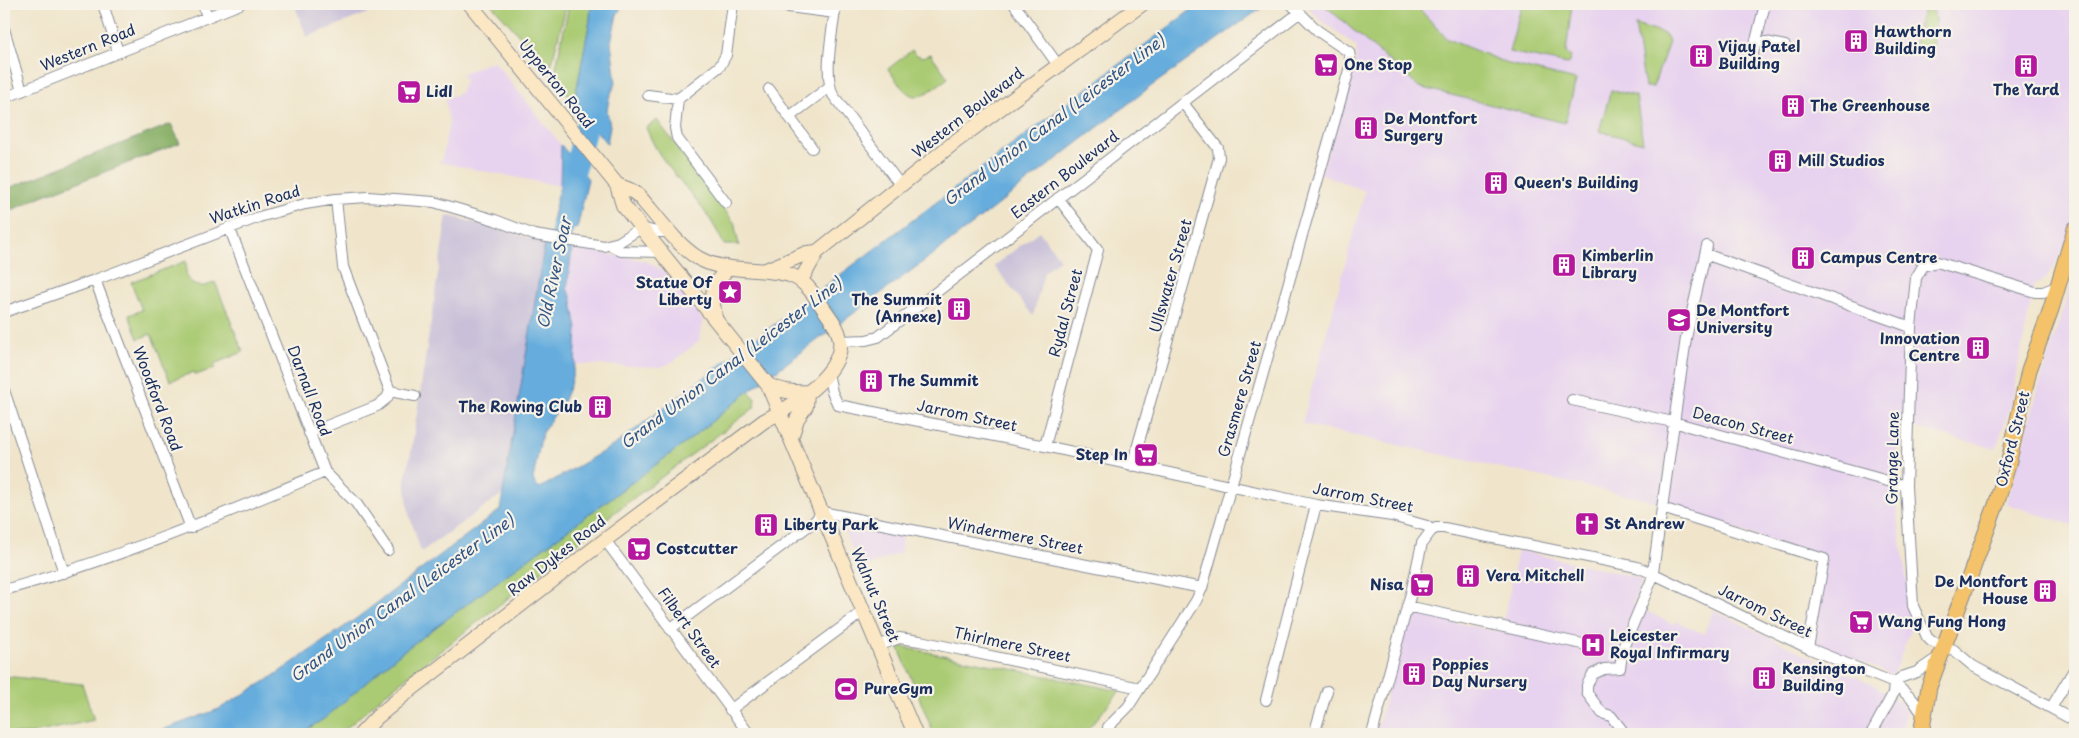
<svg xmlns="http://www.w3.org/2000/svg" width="2079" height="738" font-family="'Playpen Sans',sans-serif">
  <rect width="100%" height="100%" fill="#f7f3e8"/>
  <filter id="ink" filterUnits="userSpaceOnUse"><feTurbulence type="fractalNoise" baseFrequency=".02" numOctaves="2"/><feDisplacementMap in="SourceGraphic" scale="10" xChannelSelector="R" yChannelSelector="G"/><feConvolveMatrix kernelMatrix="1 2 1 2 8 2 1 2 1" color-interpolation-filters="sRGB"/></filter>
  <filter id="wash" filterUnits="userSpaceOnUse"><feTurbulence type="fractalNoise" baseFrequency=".0096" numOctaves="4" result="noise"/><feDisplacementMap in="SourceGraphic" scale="20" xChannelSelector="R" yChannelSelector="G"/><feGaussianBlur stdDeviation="1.12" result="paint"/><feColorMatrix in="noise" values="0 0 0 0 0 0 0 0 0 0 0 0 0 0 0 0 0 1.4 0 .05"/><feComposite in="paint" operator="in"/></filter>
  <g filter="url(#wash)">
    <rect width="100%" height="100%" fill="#f0e5cb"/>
    <path fill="#e7d2ef" d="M1306,4L2075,5V229L2047,278L2034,285L2011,404L1996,449L1900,424L1894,490L1913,625L1893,675L1816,643L1824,559L1653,501L1302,424L1365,191L1321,174L1356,60L1357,47L1317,17Z
      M494,61L561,145L560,186L438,162L442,160L449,122L445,99L460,93L465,81L462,73Z
      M572,248L642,260L654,265L667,274L699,314L703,322L699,341L674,361L661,367L575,364L577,329L567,289Z
      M2075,272V526L2007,504L2040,383Z
      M851,528L902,537L900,554H896L861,569L846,535V532Z
      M1518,550L1636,577L1642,580L1633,604L1674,625L1676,621L1704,634L1713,610L1806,655L1872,684L1901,703L1906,712L1902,734H1376L1409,613L1501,632Z"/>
    <path fill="#c8bfd8" d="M294,4H391L307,37Z
      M447,215L545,242L502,494L421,552L409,514L405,480L411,452Z
      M1039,231L1060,259L1044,272L1033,316L994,266Z"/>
    <path fill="#aacb73" stroke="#627d68" d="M491,4H565L566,7L549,74L529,46Z
      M569,4H591L590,20L574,103L554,77Z
      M1323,4H1415L1447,39L1509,64L1576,80L1565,123L1419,87Z
      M1522,4H1572L1566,53L1571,57L1568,64L1509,52Z
      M1924,8L1934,12L1936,30L1932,52L1913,47Z
      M1635,25L1665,34L1669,42L1653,87H1645Z
      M912,50L915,54L922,57L931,54L948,78C914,103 913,104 888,69Z
      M1611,90L1636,96L1643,143L1599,131Z
      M657,120L736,225L735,227L739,245H724C707,207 683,188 660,155C654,146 650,137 646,128Z
      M186,261C187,265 186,268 186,273C189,288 203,289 215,282L243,352L214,364L215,368L196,375L194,372L170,381L151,334L138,339L129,315L142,310L131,282Z
      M749,391L755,399L754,408L607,518L557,560L384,695L340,734H300L325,718L398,655L688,441Z
      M898,646L1120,691L1089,728L1081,734H934Z
      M4,676L82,684L94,720L30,734H4Z"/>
    <path fill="#87af65" stroke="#516f62" d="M171,124L180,143L37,198L4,214V190Z"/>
    <path fill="#66addd" stroke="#406e9e" d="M591,4H623L617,15L611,42L616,83L609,98L607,111L610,126L607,144L574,103L590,20Z
      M1199,4H1267L1150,87L939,250L749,391L688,441L398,655L325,718L300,734H151L219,709L269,679L357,618L500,510L545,242L572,248L567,289L571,296L577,329L575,364L570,385L563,402L542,433L533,479L535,484L540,488L616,444Z
      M561,145L588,179L577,229L551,225L560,186Z"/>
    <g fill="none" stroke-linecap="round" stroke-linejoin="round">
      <path stroke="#66addd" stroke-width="22" d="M555,265L576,164L588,120L592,91"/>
    </g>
  </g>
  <g filter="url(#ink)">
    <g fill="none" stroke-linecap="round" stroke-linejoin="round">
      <defs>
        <path id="street" d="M103,4L118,52
          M203,4L207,17
          M766,4L835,13
          M836,4C833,28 823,73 833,95L901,186
          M1014,4L1058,65
          M4,29L22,91
          M1756,40L1785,46
          M1752,57L1765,4
          M769,89L812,148
          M648,95L678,99
          M4,98L240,4
          M789,117L829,87
          M726,203L677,138L675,128L678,99L720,66L726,55L733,4
          M229,227L325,472L356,503L388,550
          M612,246L621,251L662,252
          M1705,254L1911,327
          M1917,258L1929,263
          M95,280L191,528
          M2056,287L2043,292H2035L1937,262L1923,266L1916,278L1911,327L1906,486L1913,606L1927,637L1931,641L1954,650L1973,666L2075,721
          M4,312L95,280L259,217L305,204L336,199L368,197L434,202L495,220L534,235L604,246L619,242L641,228L657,232H669
          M841,341L866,340L878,337L1299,13
          M828,373L832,392L838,405L1045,446L1316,505L1392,516L1427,526L1431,531L1436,528H1444L1637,567L1652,573L1808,648L1894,683L1913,700L1924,716
          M4,390L64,573
          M390,391L415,396
          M1572,400L1673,422L1906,486
          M309,433L377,406L387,398L390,391L343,267L336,199
          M1045,446L1098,250L1058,198
          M1132,466L1219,158L1218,148L1183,103
          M1662,508L1824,559L1808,648
          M605,540L749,734
          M4,590C114,560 219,516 325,472
          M1407,606L1587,645
          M670,629L815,521L822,512L1202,588
          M878,646L899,638L920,641L1140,688
          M1894,683L1902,677L1917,672L1939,657
          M1266,700L1316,505
          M2051,708L2075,668
          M730,710L864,611
          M1108,727L1128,707L1196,601L1202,588L1351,63L1349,52L1318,31L1291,4
          M1314,734L1327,691
          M1372,734L1411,593L1422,543L1431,531
          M1625,734L1611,716L1602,713L1587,693V685L1593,674L1604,669L1620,668L1623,648L1652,579L1686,338L1707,246
          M1871,734L1893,694L1894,683"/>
        <path id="secondary" d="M470,4L617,185L623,205L768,385L915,734
          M766,270L807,253L817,252
          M801,280L817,252L956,141L1142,4
          M715,317L712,298L715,284L728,268
          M768,385C782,391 792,393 807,392
          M791,438L797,419L806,406L807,392
          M361,734L377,717L400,698L605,540L764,421C790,408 845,373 840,339C838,326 829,317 822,306C814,295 805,280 790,275C760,266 726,274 698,258C679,246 664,226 650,209C645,204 641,197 635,193C630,189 623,188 617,185"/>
        <path id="primary" d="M1921,734L1929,687L1996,505L2008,465L2029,370L2051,309L2075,229"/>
      </defs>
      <use href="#street" stroke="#868a94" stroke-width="12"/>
      <use href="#secondary" stroke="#868a94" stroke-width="16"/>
      <use href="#primary" stroke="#868a94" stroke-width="17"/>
      <use href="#street" stroke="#fff" stroke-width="10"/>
      <use href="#secondary" stroke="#fbe7c3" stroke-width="14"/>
      <use href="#primary" stroke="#f4c26a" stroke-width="15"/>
    </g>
  </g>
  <defs>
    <symbol id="building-square" viewBox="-11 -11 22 22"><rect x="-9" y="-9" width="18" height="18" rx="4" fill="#b5179e" stroke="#f7f3e8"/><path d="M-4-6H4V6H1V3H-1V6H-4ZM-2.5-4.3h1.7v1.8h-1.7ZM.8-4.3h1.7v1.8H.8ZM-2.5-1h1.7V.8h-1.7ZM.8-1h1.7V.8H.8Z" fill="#fff"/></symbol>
    <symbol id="supermarket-square" viewBox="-11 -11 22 22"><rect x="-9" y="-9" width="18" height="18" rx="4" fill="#b5179e" stroke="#f7f3e8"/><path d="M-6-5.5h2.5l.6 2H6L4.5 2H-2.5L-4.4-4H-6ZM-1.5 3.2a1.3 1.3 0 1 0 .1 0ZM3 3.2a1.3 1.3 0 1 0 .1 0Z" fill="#fff"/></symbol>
    <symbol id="sight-square" viewBox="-11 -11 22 22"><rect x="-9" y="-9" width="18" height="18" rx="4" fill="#b5179e" stroke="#f7f3e8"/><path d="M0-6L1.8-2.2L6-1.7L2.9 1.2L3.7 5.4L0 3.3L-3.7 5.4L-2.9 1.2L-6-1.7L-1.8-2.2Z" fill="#fff"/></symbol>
    <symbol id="university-square" viewBox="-11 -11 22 22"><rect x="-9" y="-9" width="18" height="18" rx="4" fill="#b5179e" stroke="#f7f3e8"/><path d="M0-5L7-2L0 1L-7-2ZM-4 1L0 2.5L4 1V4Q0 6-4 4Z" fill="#fff"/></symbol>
    <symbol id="church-square" viewBox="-11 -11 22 22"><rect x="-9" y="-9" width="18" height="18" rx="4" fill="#b5179e" stroke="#f7f3e8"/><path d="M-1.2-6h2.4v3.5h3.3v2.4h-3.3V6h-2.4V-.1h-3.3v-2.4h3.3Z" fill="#fff"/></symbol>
    <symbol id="hospital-square" viewBox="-11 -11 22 22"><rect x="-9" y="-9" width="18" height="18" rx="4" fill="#b5179e" stroke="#f7f3e8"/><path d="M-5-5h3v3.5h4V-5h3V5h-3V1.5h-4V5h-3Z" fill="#fff"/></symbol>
    <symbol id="stadium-square" viewBox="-11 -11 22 22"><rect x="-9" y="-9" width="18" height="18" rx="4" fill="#b5179e" stroke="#f7f3e8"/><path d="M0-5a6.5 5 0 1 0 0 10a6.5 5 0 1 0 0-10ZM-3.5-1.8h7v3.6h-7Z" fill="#fff"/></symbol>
  </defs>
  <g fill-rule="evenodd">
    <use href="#building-square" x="1842" y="27" width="28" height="28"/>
    <use href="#building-square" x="1687" y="42" width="28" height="28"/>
    <use href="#supermarket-square" x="1312" y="51" width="28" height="28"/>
    <use href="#building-square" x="2012" y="52" width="28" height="28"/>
    <use href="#supermarket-square" x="395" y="78" width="28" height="28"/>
    <use href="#building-square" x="1779" y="92" width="28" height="28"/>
    <use href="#building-square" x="1352" y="114" width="28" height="28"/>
    <use href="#building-square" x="1766" y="147" width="28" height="28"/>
    <use href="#building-square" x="1482" y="169" width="28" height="28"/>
    <use href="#building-square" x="1789" y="244" width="28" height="28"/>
    <use href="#building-square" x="1550" y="251" width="28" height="28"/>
    <use href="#sight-square" x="716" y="278" width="28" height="28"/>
    <use href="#building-square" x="945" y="295" width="28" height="28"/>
    <use href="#university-square" x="1665" y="306" width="28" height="28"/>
    <use href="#building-square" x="1964" y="334" width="28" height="28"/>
    <use href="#building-square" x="857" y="367" width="28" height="28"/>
    <use href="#building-square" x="586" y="393" width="28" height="28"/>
    <use href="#supermarket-square" x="1132" y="441" width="28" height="28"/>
    <use href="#church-square" x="1573" y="510" width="28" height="28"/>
    <use href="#building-square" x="752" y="511" width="28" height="28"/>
    <use href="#supermarket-square" x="625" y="535" width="28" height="28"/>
    <use href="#building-square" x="1454" y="562" width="28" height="28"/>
    <use href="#supermarket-square" x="1408" y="571" width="28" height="28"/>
    <use href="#building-square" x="2031" y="577" width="28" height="28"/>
    <use href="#supermarket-square" x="1847" y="608" width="28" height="28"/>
    <use href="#hospital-square" x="1579" y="631" width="28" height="28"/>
    <use href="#building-square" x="1400" y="660" width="28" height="28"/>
    <use href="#building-square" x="1750" y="664" width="28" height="28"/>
    <use href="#stadium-square" x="832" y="675" width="28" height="28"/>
  </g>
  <g text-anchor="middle" stroke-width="4.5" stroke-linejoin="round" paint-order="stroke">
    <g font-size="15" font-weight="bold" fill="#1b2f5e" stroke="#f7f3e8" text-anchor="start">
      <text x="1874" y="37">Hawthorn<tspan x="1874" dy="17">Building</tspan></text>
      <text x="1718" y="52">Vijay Patel<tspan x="1718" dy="17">Building</tspan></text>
      <text x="1344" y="70">One Stop</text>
      <text x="2026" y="95" text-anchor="middle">The Yard</text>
      <text x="426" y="97">Lidl</text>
      <text x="1810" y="111">The Greenhouse</text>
      <text x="1384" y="124">De Montfort<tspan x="1384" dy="17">Surgery</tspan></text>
      <text x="1798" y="166">Mill Studios</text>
      <text x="1514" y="188">Queen's Building</text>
      <text x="1582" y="261">Kimberlin<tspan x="1582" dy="17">Library</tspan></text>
      <text x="1820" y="263">Campus Centre</text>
      <text x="712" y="288" text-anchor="end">Statue Of<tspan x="712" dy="17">Liberty</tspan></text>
      <text x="942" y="305" text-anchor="end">The Summit<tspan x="942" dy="17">(Annexe)</tspan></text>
      <text x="1696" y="316">De Montfort<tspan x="1696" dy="17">University</tspan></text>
      <text x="1960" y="344" text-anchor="end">Innovation<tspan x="1960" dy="17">Centre</tspan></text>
      <text x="888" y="386">The Summit</text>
      <text x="582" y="412" text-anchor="end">The Rowing Club</text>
      <text x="1128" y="460" text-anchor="end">Step In</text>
      <text x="1604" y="529">St Andrew</text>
      <text x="784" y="530">Liberty Park</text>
      <text x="656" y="554">Costcutter</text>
      <text x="1486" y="581">Vera Mitchell</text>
      <text x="2028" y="587" text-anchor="end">De Montfort<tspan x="2028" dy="17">House</tspan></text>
      <text x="1404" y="590" text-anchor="end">Nisa</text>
      <text x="1878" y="627">Wang Fung Hong</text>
      <text x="1610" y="641">Leicester<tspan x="1610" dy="17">Royal Infirmary</tspan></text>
      <text x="1432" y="670">Poppies<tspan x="1432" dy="17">Day Nursery</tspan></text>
      <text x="1782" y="674">Kensington<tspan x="1782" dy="17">Building</tspan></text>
      <text x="864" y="694">PureGym</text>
    </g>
    <g font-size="15" fill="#1b2f5e" stroke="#f7f3e8">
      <text transform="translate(88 48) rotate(-22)" y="5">Western Road</text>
      <text transform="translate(556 84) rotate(51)" y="5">Upperton Road</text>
      <text transform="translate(968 113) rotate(-38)" y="5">Western Boulevard</text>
      <text transform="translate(1065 175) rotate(-38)" y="5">Eastern Boulevard</text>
      <text transform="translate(255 205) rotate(-18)" y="5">Watkin Road</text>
      <text transform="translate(1171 276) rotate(-74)" y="5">Ullswater Street</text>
      <text transform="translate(1066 313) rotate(-75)" y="5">Rydal Street</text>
      <text transform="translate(309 391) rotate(69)" y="5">Darnall Road</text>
      <text transform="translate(157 399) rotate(69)" y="5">Woodford Road</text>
      <text transform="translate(1240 399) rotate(-74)" y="5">Grasmere Street</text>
      <text transform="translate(967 416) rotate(12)" y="5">Jarrom Street</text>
      <text transform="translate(1743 426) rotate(15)" y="5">Deacon Street</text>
      <text transform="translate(2013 439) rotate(-76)" y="5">Oxford Street</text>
      <text transform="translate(1893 458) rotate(-89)" y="5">Grange Lane</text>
      <text transform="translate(1363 498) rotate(11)" y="5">Jarrom Street</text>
      <text transform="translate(1015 536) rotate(11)" y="5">Windermere Street</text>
      <text transform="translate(557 556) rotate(-38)" y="5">Raw Dykes Road</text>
      <text transform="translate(875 595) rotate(67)" y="5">Walnut Street</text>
      <text transform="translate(1765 611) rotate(26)" y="5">Jarrom Street</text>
      <text transform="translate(689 628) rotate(54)" y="5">Filbert Street</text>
      <text transform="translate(1012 645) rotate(12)" y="5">Thirlmere Street</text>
    </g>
    <g font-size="16" font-style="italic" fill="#325584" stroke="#f7f3e8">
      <text transform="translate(1054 120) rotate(-37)" y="6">Grand Union Canal (Leicester Line)</text>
      <text transform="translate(554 273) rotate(-78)" y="6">Old River Soar</text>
      <text transform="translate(731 363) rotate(-37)" y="6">Grand Union Canal (Leicester Line)</text>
      <text transform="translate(402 598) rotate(-36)" y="6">Grand Union Canal (Leicester Line)</text>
    </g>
  </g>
  <rect width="2079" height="738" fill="none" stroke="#f7f3e8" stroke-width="20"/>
</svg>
